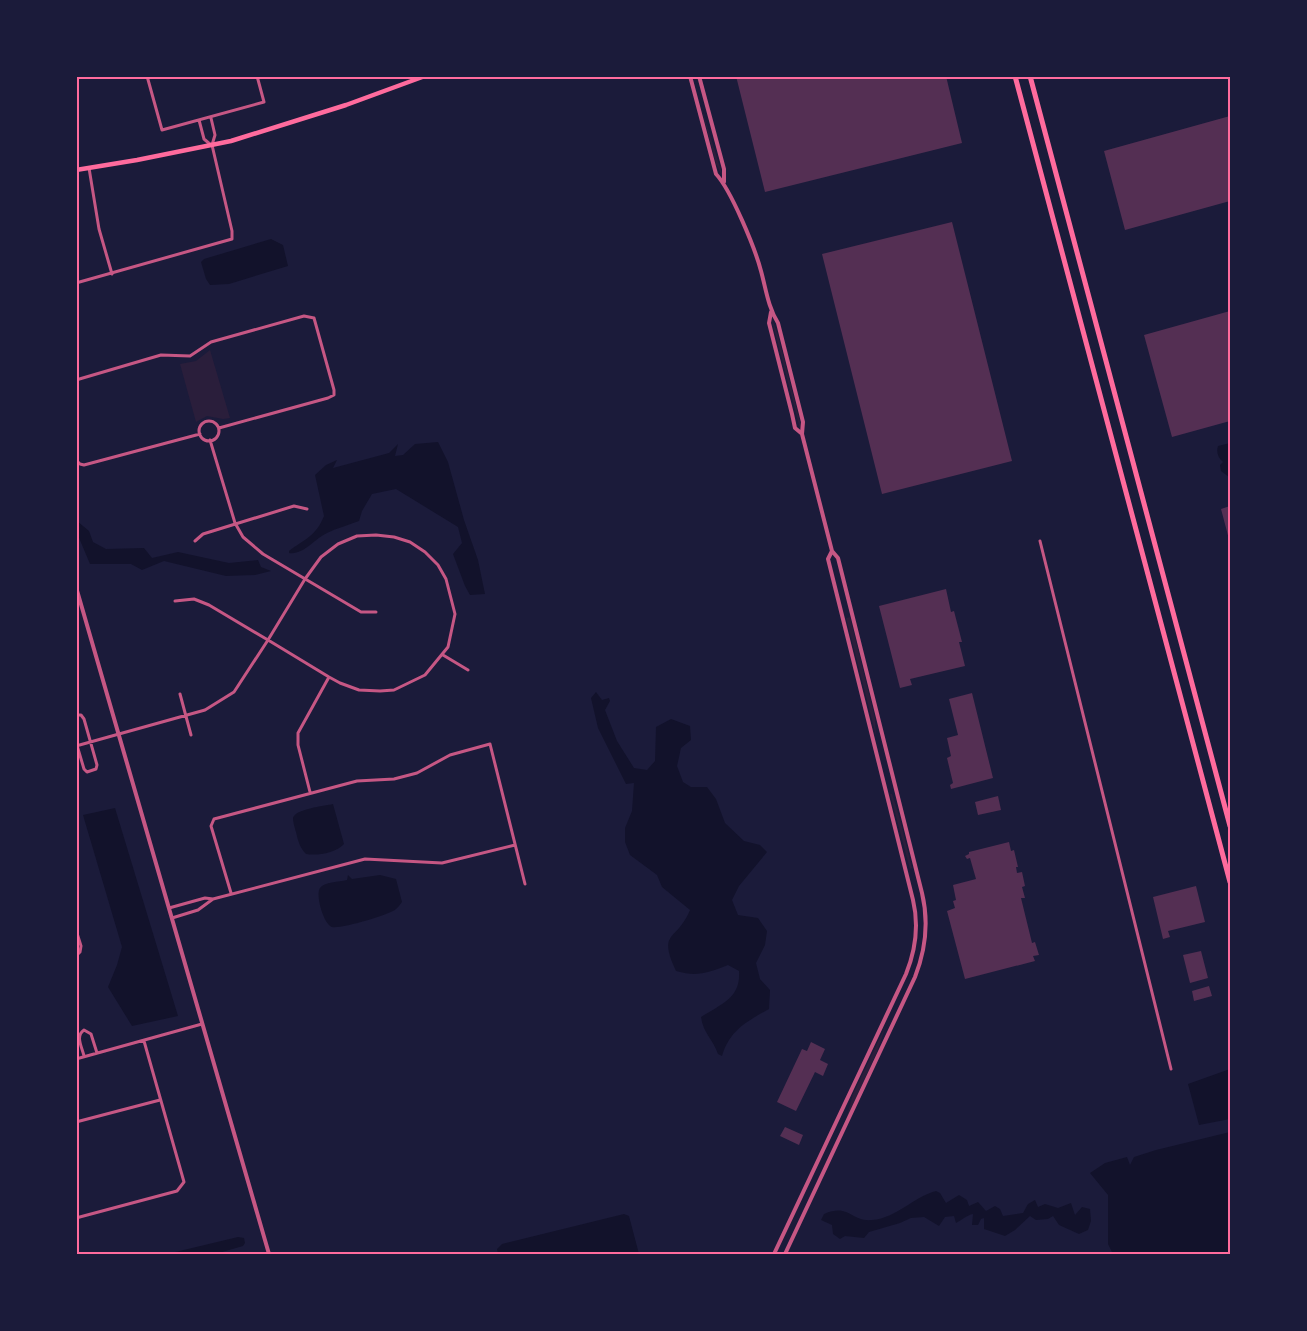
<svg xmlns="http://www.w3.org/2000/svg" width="1307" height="1331" font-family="Commissioner,sans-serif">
  <rect width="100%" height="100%" fill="#1b1b3a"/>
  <path fill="#2a1e3b" d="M700,103L723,177L716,164Z
    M771,317L778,335L802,429H800Z
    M210,350L230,418L223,419L207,416L196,422L180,364L196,361Z
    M850,617L875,718L876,736L846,618Z
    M890,794H892L900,819L912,868L910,869Z
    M886,1025L877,1052L846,1120L853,1094Z"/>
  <path fill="#12122b" d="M271,239L283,245L288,266L229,284L210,285L206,279L201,262L204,259Z
    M438,442L448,462L464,520L478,560L485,594L470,595L465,586L453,554L462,543L458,527L396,489L372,494L362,511L359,521C349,525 337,528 327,533C314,539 304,555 289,553V551C305,539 316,536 324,516L315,475L326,465L337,460L333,468L389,453L398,444L395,456L403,455L415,444Z
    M1230,443V477H1229L1221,471L1220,465L1223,462C1218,458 1216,452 1218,446Z
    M77,521L89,531L93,542L106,549L144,548L152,558L178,552L229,563L258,560L261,567L271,571L255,575L226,576L164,561L142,570L131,564H90L77,533Z
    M596,692L602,700L609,698L610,701L605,710L617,741L634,768L647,770L655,761L656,727L671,719L690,726L691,740L681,748L677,766L683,782L691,787H707L716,799L725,823L744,841L760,845L767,852L739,886L732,900L738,915L758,918L767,931L765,945L756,963L760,979L770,990L769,1009C746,1022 730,1030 722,1056L718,1054C713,1039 703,1033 701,1017C721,1004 741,998 739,971L728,965C707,973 697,977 676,971C657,930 677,942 690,910L662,887L657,875L630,855L625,842V828L632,811L634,783L626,784L598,728L591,698Z
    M333,804L344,844C336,853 317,856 306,854C300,848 298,841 296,832C295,829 293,822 293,818C295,809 324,806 333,804Z
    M115,808L178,1016L132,1026L108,987L117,965L122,947L83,815Z
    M348,875L352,879L380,875L396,879L402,902C400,904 399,907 396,909C389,915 341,929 332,927C324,925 315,895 320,888C324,882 339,882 347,880Z
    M1230,1069V1119L1199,1125L1188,1084Z
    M1230,1132V1254H1113L1108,1244V1195L1090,1173L1105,1163L1127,1157L1130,1165L1134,1157L1156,1150Z
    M936,1191L940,1193L946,1203L959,1195L967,1200L969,1206L978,1202L986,1211L995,1206L1000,1209L1003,1216L1023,1213L1028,1204L1035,1200L1038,1207L1045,1204L1058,1208L1071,1203L1075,1215L1082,1207L1090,1209L1091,1221L1088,1230L1079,1234L1059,1225L1053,1216L1048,1219L1036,1220L1030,1216L1015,1230L1005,1236L984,1229V1218L981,1219L978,1225H972L973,1214C967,1215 962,1220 956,1223L954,1216L945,1217L939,1226L924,1217L911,1218L900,1223L869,1232L864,1238L845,1236L840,1239L833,1234L832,1225L821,1220L824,1214C850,1203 850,1222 872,1220C897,1218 913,1197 936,1191Z
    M624,1214L629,1216L639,1254H498L497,1249L502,1244Z
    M238,1237L244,1238L245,1243L243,1246L215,1254H167Z"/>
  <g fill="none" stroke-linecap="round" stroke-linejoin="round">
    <path stroke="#12122b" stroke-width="1.5" d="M76,521L81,526"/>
  </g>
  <path fill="#542f53" d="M736,76H946L962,143L765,192Z
    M1230,116V201L1125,230L1104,151Z
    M952,222L1012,461L882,494L822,254Z
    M1230,311V421L1172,437L1144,335Z
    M1230,506V543L1221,509Z
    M946,589L951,612L954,611L962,642H959L965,666L910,679L912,685L900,688L879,606Z
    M972,693L993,778L951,789L950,785L953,783L947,758L951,756L947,738L958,735L949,699Z
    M998,796L1001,810L978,815L975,802Z
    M1009,842L1011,851L1014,850L1018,867H1016L1017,873L1022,872L1025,886L1022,887L1025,898H1021L1032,943L1035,942L1039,955L1033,956L1035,961L965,979L947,911L955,908L953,901L956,900L953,885L976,879L970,858L967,859L965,856L969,854V852Z
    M1196,886L1205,922L1168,931L1170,937L1163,939L1153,897Z
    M1201,951L1208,978L1190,983L1183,955Z
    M1209,986L1212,996L1194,1001L1192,991Z
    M811,1042L825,1049L820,1060L828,1064L823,1076L815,1072L796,1111L777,1102L802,1049L807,1051Z
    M785,1127L803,1135L799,1145L780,1136Z"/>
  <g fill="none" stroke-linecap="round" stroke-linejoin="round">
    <path stroke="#c65784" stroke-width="3" d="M147,76L162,130L264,102L257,76
      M211,118L215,135L212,145
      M199,120L204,139L211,145
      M89,168L99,229L112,274
      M76,283L232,239V231L212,145
      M76,380L161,355L190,356L211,342L304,316L314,318L334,390V395L328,398L219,428
      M199 431a10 10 0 1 1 20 0a10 10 0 1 1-20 0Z
      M210,440L235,523L243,537L263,554L361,612H376
      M76,460L80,464L84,465L200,434
      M195,541L203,534L294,506L307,509
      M1040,541L1171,1069
      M443,655L468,670
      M180,694L191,735
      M76,715H81L84,719L97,765L96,769L87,772L84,769L76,742
      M76,746L205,710L234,692L268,640L305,579L321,557L338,544L357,536L376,535L394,537L410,542L425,552L438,565L446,579L455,614L448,647L425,675L394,690L380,691L359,690L340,683L329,677L268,640L209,605L194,599L175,601
      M310,792L298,745V733L329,677
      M231,893L211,826L214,819L357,781L394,779L417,773L450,755L490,744L525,884
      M169,908L205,898L213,899L365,859L442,863L515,845
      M172,918L198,910L213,899
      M76,930L81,946L80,952L76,956
      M84,1056C82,1047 75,1036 84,1030L91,1034L97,1053
      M76,1059L202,1024
      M76,1122L160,1100
      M76,1218L177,1191L184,1182L144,1041"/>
    <path stroke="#c65784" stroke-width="4" d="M690,76L716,174C731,190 755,248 761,271C766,289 768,307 778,323L803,422L802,434L832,551L838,558L922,893C929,922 926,949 915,977L785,1254
      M699,76L724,169V182
      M771,312L769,323L792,414L795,428L801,433
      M76,587L269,1254
      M774,1254L906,974C916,949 919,925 913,900L828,559L832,551"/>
    <path stroke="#ff6b9d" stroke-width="4.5" d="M76,170L137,160L231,141L346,105L425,76"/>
    <path stroke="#ff6b9d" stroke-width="5" d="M1015,76L1230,882
      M1030,76L1230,826"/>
  </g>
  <rect width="1307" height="1331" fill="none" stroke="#1b1b3a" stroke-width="156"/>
  <rect x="78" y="78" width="1151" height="1175" fill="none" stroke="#ff6b9d" stroke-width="2"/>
</svg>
